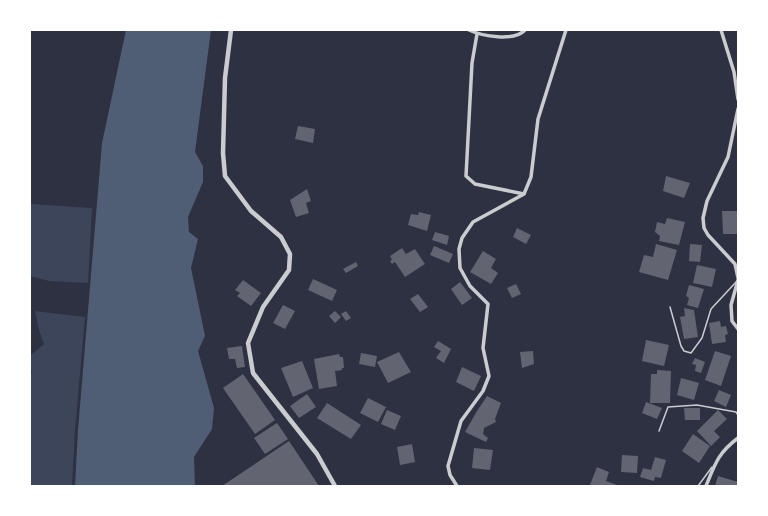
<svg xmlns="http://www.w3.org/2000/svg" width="768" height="516" font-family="'Noto Sans',sans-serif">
  <rect width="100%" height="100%" fill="#2d3142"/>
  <path fill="#3c4559" d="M31,204L92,208L88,283L49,281L30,276V207Z
    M35,311L85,317L75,430L72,486H30V375L32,373L30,369V356L44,344L39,330Z"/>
  <path fill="#4f5d75" d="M126,30H211L195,152L203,166V182L188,217L189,232L198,239L191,268L205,336L198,351L214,408L212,429L194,457L195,486H75L78,430L102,143Z"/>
  <path fill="#626471" d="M298,126L315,129L313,143L295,139Z
    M666,176L690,183L684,198L663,191Z
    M307,189L311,201L306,203L309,213L296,217L290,200Z
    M722,211H738V234H723Z
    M419,212L431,215L427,231L408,225L411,214L418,215Z
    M667,218L685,222L679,245L659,241L660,236L655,232L657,222L665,224Z
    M517,228L531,235L526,244L513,237Z
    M435,232L449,236L447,245L432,240Z
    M656,244L677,250L668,280L639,272L644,255L653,257Z
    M690,244L702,245L700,262L689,261Z
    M434,246L453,254L449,263L430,255Z
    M402,248L406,254L415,249L425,264L405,277L395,262L392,264L390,261L392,260L390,256Z
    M483,251L496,259L491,268L498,273L491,284L470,272Z
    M356,262L358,266L346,273L343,269Z
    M697,265L716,269L712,287L693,283Z
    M313,279L337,290L332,301L308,290Z
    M243,280L261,293L251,306L237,296L240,293L235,290Z
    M460,282L472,298L462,305L451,289Z
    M516,284L521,294L512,298L507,288Z
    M689,285L704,289L698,308L687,305L689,298L686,296Z
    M418,294L428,307L420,312L410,299Z
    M283,305L295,311L285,329L273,323Z
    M684,308L694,310L698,337L684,339L680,317L685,316Z
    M335,311L341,317L335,323L329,316Z
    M346,311L351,318L346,321L341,314Z
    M720,321L721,327L726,326L728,334L725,335L726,342L712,344L709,323Z
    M646,340L669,345L664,366L642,361Z
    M438,341L451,349L444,363L436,358L441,351L434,347Z
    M242,346L245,367L237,368L235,359H229L227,348Z
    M533,351L534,364L522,368L520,352Z
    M715,351L731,356L721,386L705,380Z
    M399,352L411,372L388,383L377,362Z
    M361,353L377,356L375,367L359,364Z
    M339,354L340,357H343L344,368H342V370L335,371L337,386L319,389L314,359Z
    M695,358L705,362L701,373L695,371L696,365L692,364Z
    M302,361L313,388L293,397L281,368Z
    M462,367L481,376L474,391L456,382Z
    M657,370L671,371L670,403H650L651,374H657Z
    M243,374L275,420L255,434L223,388Z
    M681,378L699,383L694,400L677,395Z
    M719,390L731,395L726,407L714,401Z
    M307,394L316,407L299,418L290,406Z
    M487,396L501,403L495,419L496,422L484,428L483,434L488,438L486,442L465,432L477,411Z
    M368,398L386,407L378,422L360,413Z
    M646,402L662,408L657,419L642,413Z
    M327,403L361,425L351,439L317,418Z
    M684,408H700V420H685Z
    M387,410L401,416L395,430L381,424Z
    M718,410L727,419L714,431L720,437L711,446L697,431Z
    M277,423L288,439L265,454L254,438Z
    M693,434L710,446L699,463L682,451Z
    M289,441L319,486H222Z
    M412,444L415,462L400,465L397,447Z
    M474,448L493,450L490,470L472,468Z
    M622,455L638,456L637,473L621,472Z
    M655,457L666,460L661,478L655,477L654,481L640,477L643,468L651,470Z
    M597,467L609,472L606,481L620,486H591L590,485Z
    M718,476L738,482V486H715Z"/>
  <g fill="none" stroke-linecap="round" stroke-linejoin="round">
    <path stroke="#caccd0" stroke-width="1.5" d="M670,307L681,346L684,351L691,353L702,338L711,309L737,281
      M659,431L668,407L697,405L736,412L738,415
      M698,486L712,467"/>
    <path stroke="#caccd0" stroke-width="3.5" d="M469,30C482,36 514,42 525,30
      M721,30L734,72L738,99
      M477,34L472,63L466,176L475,184L524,194
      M738,109L728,157L707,201L703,218L704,228L708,235L735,264L738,278
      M738,280L731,305L732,321L738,329
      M457,486L450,475L448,466L461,421L483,391L489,376L483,348L488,304L470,286L460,268L459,249L462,238L473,222L524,194L531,177L538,119L566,30
      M706,486C715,464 718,453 738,438"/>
    <path stroke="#caccd0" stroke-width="4.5" d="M231,30L225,78L223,153L225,176L251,211L281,237L290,254L289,270L263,307L248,343L253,373L317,454L335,486"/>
  </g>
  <rect width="768" height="516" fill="none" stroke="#ffffff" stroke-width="62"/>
</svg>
